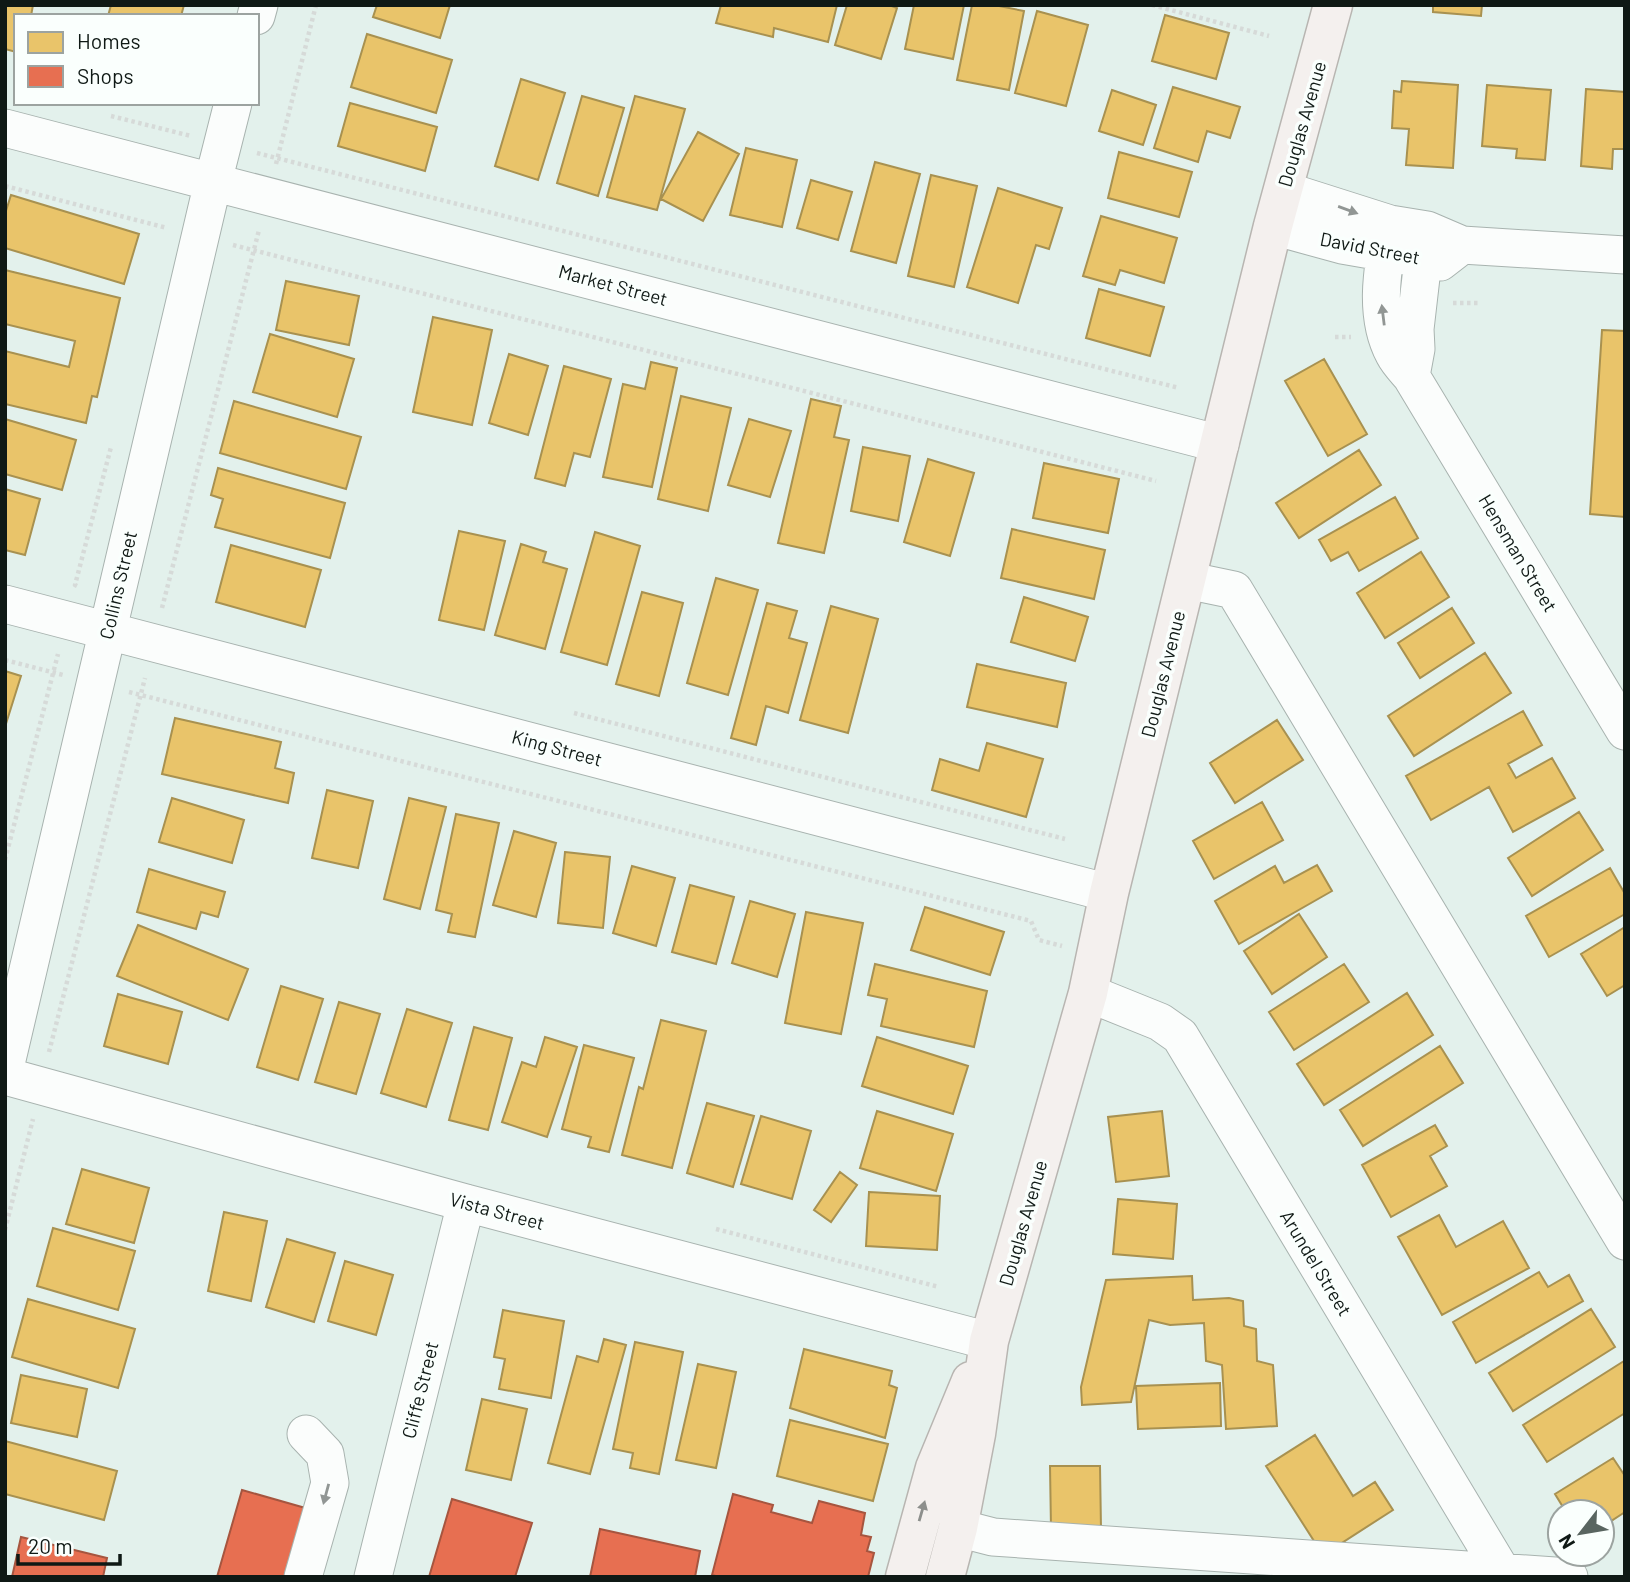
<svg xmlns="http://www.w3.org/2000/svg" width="1630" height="1582" font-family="Barlow,sans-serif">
  <rect width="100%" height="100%" fill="#e3f1ec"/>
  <path fill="#e9c46a" stroke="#a89150" stroke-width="2" d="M5,5H33L31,16H16V52L5,49Z
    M111,5H184L181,16H108Z
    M377,5H450L440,38L373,17Z
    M721,5H837L828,42L774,28L773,37L716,23Z
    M847,5H889L897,8L881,59L835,45Z
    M914,5H964L953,59L905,49Z
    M972,5H994L1024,11L1009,90L957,80Z
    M1433,5H1482L1481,16L1433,12Z
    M1037,11L1088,25L1066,106L1015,93Z
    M1165,15L1229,33L1216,79L1152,61Z
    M367,34L452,60L436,113L351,87Z
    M521,79L565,93L538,180L495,166Z
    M1402,81L1458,85L1453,168L1406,165L1409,129L1392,128L1394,91L1401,92Z
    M1487,85L1551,90L1545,160L1516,158L1517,149L1482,146Z
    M1173,87L1240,107L1230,138L1207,131L1198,162L1154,148Z
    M1586,89L1625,92V149H1613L1612,169L1581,166Z
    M1112,90L1156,105L1143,145L1099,131Z
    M582,96L624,108L598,196L557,183Z
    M635,96L685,109L657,210L607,197Z
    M350,103L437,127L425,171L338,146Z
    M698,132L739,154L703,221L661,199Z
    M746,148L797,160L782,227L730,215Z
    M1119,152L1192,172L1179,217L1108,198Z
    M875,162L920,174L896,263L851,251Z
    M931,175L977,186L954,287L908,276Z
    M811,180L852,192L838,240L797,228Z
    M998,188L1062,208L1049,249L1036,245L1018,303L967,287Z
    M11,195L139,234L124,284L5,248V214Z
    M1101,216L1177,238L1164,283L1120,270L1115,285L1083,276Z
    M5,270L120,298L97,397L92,396L86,423L5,404V351L69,367L75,341L5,324Z
    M286,281L359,296L349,345L276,330Z
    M1099,289L1164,307L1150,356L1086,338Z
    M433,317L492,330L472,425L413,412Z
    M1602,330L1625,331V517L1590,514Z
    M270,334L354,359L337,417L253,392Z
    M509,354L548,366L528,435L489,423Z
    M1324,359L1367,434L1328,456L1285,381Z
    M651,362L677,368L652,487L603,477L623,384L645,389Z
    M564,366L611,379L590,457L574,453L565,486L535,478Z
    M681,396L731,408L708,511L658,499Z
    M811,399L841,406L834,437L849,440L824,553L778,543Z
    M234,401L361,437L346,489L220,453Z
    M5,419L76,440L62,490L5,474Z
    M749,419L791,431L770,497L728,485Z
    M863,447L910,456L898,521L851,511Z
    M1359,450L1381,485L1299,538L1276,503Z
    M928,459L974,473L950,556L904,542Z
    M1044,463L1119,479L1108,533L1033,518Z
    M218,468L345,503L330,558L215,527L223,499L211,495Z
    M5,489L40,499L25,555L5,550Z
    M1395,497L1418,538L1359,571L1348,552L1331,561L1319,540Z
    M1012,529L1105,550L1094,599L1001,578Z
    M459,531L505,541L484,630L439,620Z
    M595,532L640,546L607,665L561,652Z
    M521,544L546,552L543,562L567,569L545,649L495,635Z
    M231,545L321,570L305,627L216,602Z
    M1421,552L1449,597L1385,638L1357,593Z
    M716,578L758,590L728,695L687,683Z
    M642,592L683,603L659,696L616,684Z
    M1024,597L1088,617L1075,661L1011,642Z
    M767,603L797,611L789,638L807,643L788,713L766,706L756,745L731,738Z
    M831,606L878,619L848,733L800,720Z
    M1452,608L1474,643L1420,678L1398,643Z
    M1485,653L1511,693L1414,756L1388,716Z
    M977,664L1066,683L1057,727L967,707Z
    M5,671L21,676L5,727Z
    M1523,711L1542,745L1508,764L1516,778L1552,758L1575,798L1513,832L1489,787L1431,820L1406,776Z
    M175,718L281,742L275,768L294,773L288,803L162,774Z
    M1277,720L1303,760L1235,803L1210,763Z
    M987,743L1043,759L1026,817L932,790L940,759L979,771Z
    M327,790L373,801L358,868L312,858Z
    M172,798L244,820L232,863L159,842Z
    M409,798L446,807L420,909L384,899Z
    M1262,802L1283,840L1214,879L1193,841Z
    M1579,812L1603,850L1532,896L1508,858Z
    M456,814L499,823L475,937L448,932L452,914L436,910Z
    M514,831L556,843L536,917L493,905Z
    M565,852L610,857L603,928L558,923Z
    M1317,865L1332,891L1239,944L1215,901L1275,866L1284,883Z
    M632,866L675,878L656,946L613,933Z
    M1610,868L1625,894V914L1549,957L1526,916Z
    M149,869L225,892L218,917L201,912L196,929L137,912Z
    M690,885L734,897L716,964L672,952Z
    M750,901L795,914L777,977L732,963Z
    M925,907L1004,932L990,975L911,950Z
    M806,912L863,923L841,1034L785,1023Z
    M1299,914L1327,957L1272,994L1244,951Z
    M138,925L248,969L228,1020L117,976Z
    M1625,927V985L1607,996L1581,954Z
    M875,964L987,991L974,1047L881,1026L887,999L868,995Z
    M1344,964L1369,1002L1294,1050L1269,1012Z
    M281,986L323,999L298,1080L257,1067Z
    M1407,993L1433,1035L1324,1105L1297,1064Z
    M118,994L182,1012L168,1064L104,1046Z
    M339,1002L380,1014L356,1094L315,1082Z
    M407,1009L452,1023L426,1107L381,1093Z
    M661,1020L706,1031L672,1168L622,1155L639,1087L643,1089Z
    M474,1027L512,1038L488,1130L449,1120Z
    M545,1037L577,1047L547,1137L502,1122L522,1062L536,1067Z
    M877,1037L968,1066L953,1114L862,1086Z
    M584,1045L634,1058L609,1152L588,1147L591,1137L562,1129Z
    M1440,1046L1463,1083L1363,1146L1340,1110Z
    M707,1103L754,1116L733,1187L687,1173Z
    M877,1111L953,1134L936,1191L860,1168Z
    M1162,1111L1169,1176L1116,1182L1108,1117Z
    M761,1116L811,1131L792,1199L741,1184Z
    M1435,1125L1447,1146L1430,1156L1447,1186L1391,1217L1362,1165Z
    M82,1169L149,1188L134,1243L66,1224Z
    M840,1172L857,1185L831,1222L814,1210Z
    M869,1192L940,1196L937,1250L866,1246Z
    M1118,1199L1177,1204L1173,1259L1113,1254Z
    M224,1212L267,1221L251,1301L208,1291Z
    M1439,1215L1456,1247L1503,1221L1529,1268L1442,1315L1398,1237Z
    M53,1228L135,1251L118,1310L37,1286Z
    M287,1239L335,1253L314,1322L266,1307Z
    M345,1261L393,1275L376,1335L328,1321Z
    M1539,1272L1548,1287L1569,1275L1583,1301L1476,1363L1453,1322Z
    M1192,1276L1193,1300L1229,1298L1243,1301L1244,1326L1256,1329L1257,1361L1273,1365L1277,1426L1226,1429L1222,1365L1206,1361L1204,1323L1170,1325L1149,1320L1131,1402L1082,1405L1081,1387L1106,1280Z
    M28,1299L135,1329L118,1388L12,1357Z
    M1591,1309L1615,1347L1513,1411L1489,1373Z
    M503,1310L564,1321L551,1398L499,1389L505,1359L494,1357Z
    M604,1339L626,1345L590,1474L548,1463L577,1356L598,1362Z
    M635,1342L683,1352L659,1474L630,1468L633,1453L613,1449Z
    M804,1349L892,1371L889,1385L897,1388L885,1438L790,1408Z
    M1624,1361L1625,1413L1547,1462L1523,1425Z
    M698,1364L736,1372L716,1468L676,1460Z
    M21,1375L87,1389L77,1437L11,1423Z
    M1220,1383L1221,1426L1138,1429L1136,1386Z
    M482,1399L527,1409L511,1480L466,1470Z
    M790,1420L888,1444L873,1501L777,1476Z
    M1315,1435L1353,1496L1375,1482L1393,1510L1323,1555L1266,1466Z
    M5,1441L117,1471L104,1520L5,1494Z
    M1613,1458L1625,1476V1512L1602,1527V1512H1566L1555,1494Z
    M1050,1466H1100L1101,1529H1051Z"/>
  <path fill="#e76f51" stroke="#a6553f" stroke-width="2" d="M242,1490L316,1511L313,1577H217Z
    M733,1494L773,1505L771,1512L812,1523L819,1501L865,1513L861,1535L871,1537L867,1551L874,1553L868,1577H719L712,1575Z
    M452,1499L532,1523L515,1577H429Z
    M600,1529L700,1551L695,1577H590Z
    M21,1537L107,1558L103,1577H12Z"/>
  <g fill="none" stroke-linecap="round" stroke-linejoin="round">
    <defs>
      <path id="minor" d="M256,16L259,5
        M5,128L1220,444
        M1283,190L1390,224L1427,230L1462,245L1625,255
        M1390,224C1383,266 1373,315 1394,354C1398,362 1405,369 1411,376L1625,731
        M1273,226L1342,245L1440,262L1462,245
        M1411,376L1416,349L1415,329L1426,234
        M1186,580L1234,590L1625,1241
        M5,604L1109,893
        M1088,993L1160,1022L1180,1036L1505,1577
        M5,1068L213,182L233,103
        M5,1076L466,1203L989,1341
        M958,1528L993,1537L1569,1577
        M303,1577L330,1483L325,1454L306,1434
        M373,1577L466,1203"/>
      <path id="major" d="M905,1577L935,1468L971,1381
        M945,1577L958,1528L976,1434L989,1341L1088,993L1109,893L1273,226L1333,5"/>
    </defs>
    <use href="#minor" stroke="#a8b3af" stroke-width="39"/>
    <use href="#major" stroke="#b8b5b1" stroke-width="41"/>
    <path stroke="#d6dad8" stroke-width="4.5" stroke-dasharray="3.5 3.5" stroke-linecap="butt" d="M1152,5L1269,36
      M111,116L191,136
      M257,153L1179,388
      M276,164L316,5
      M5,186L167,228
      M233,245L1156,481
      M1453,303H1481
      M1335,337H1351
      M77,586L75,585L111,447
      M162,608L259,230
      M5,660L63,675
      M129,692L1031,921L1039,940L1062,946
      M574,713L1065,839
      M5,860L58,654
      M49,1052L145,678
      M716,1229L939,1287
      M5,1230L33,1119"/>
    <use href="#minor" stroke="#fbfdfc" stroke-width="37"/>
    <use href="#major" stroke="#f4f0ee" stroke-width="38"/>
  </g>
  <defs><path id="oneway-solid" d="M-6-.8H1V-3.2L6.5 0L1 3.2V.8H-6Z" transform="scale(1.75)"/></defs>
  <g fill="#919694">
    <use href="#oneway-solid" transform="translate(1348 210) rotate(20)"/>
    <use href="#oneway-solid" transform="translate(1383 315) rotate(-97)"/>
    <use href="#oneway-solid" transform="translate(326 1494) rotate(105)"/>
  </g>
  <use fill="#8d8f8c" href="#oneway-solid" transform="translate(922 1511) rotate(-74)"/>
  <g text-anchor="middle" stroke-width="7" stroke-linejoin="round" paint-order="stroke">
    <g font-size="19" fill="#0f1915" stroke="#fafffd">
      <text transform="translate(1302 124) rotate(-74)" y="7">Douglas Avenue</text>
      <text transform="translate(1370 248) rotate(11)" y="7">David Street</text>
      <text transform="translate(613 285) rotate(15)" y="7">Market Street</text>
      <text transform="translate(1518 553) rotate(59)" y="7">Hensman Street</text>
      <text transform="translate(118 585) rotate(-77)" y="7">Collins Street</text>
      <text transform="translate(1163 674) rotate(-76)" y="7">Douglas Avenue</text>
      <text transform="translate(557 748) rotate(15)" y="7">King Street</text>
      <text transform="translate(497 1211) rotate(15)" y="7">Vista Street</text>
      <text transform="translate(1023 1223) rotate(-74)" y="7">Douglas Avenue</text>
      <text transform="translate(1316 1263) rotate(59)" y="7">Arundel Street</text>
      <text transform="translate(420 1390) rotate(-76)" y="7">Cliffe Street</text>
    </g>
  </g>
  <rect width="1630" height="1582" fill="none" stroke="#0f1915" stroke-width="14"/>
  <rect x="14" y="14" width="245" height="91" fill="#fafffd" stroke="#9ca3a0" stroke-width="2"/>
  <rect x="28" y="32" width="35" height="21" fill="#e9c46a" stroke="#9ca3a0" stroke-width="2"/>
  <text x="77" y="49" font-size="21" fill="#0f1915">Homes</text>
  <rect x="28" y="66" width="35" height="21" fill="#e76f51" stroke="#9ca3a0" stroke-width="2"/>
  <text x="77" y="84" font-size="21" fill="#0f1915">Shops</text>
  <g transform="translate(1581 1533) rotate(239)"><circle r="33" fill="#fafffd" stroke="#9ca3a0" stroke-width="2"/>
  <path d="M0-5L12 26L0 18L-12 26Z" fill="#596560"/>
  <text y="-10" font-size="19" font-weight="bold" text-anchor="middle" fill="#0f1915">N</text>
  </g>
  <path d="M18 1554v10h102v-10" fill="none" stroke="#0f1915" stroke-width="3.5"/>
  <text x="28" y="1554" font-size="21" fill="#0f1915" stroke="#fafffd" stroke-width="5" paint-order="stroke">20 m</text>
</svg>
